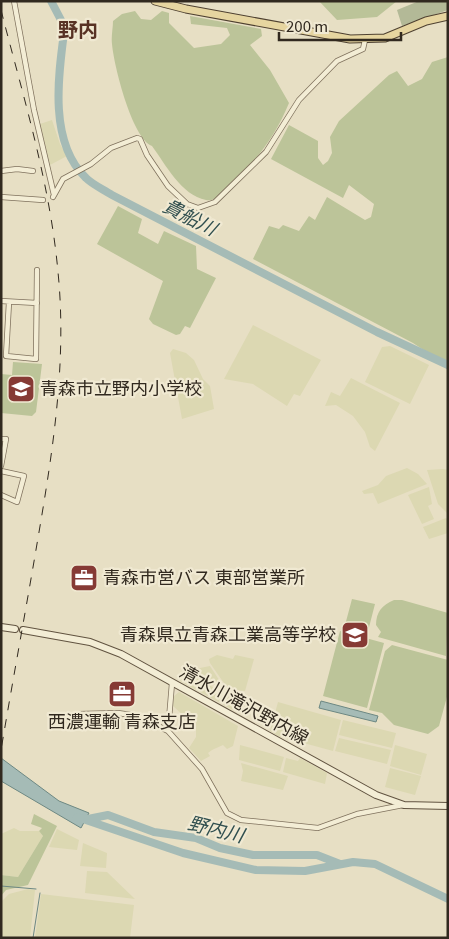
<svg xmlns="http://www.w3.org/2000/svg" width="449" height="939" font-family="Georgia,'Noto Sans JP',serif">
  <rect width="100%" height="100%" fill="#e7dfc4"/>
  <path fill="#dcd8b2" d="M52,120L60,144L67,156L50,165L40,124Z
    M253,325L321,360L300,396L294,394L287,406L253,384L224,379Z
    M390,346L429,365L410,404L365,382L382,347Z
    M173,349L186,353L194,360L203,379L210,386L214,409L182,419L170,353Z
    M351,378L400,403L375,451L370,447L365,432L353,416L336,405L325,406L331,392L340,396Z
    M407,468L418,474L427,484L378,504L373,493L364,494L362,491L378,485L386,476Z
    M443,469L448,470V514L438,504L427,470Z
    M429,487L432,504L428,506L434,519L422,524L408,495Z
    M446,518L448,520V533L429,539L423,527Z
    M217,655L233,659L235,655L254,659L245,691L228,689L210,663L209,659Z
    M210,666L225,689L233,693L232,697L227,695L195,669Z
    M189,668L221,694L234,700L237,710L235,711L180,681Z
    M179,692L238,726L233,746L227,749L223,745L212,750L208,753L210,756L201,761L189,748L196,737V727L173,706L174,696Z
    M278,702L341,720L333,751L278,736L270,731Z
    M343,720L396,733L392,748L339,735Z
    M339,738L391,750L387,764L335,751Z
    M240,745L284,757L280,771L239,760Z
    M395,745L427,754L421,775L390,766Z
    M286,758L298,761L300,758L327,773L325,784L283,772Z
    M241,763L288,776L283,790L241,781L243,771Z
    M390,768L421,776L415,795L385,787Z
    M14,828L20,831H39L43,836L18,877L1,875V834Z
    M57,829L79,840L77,850L49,847Z
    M83,843L107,853L106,868L80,866Z
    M87,871L107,872L135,899L85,893Z
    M28,889L35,890L30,938H1V902L9,894Z
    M41,894L134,905L130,938H35Z"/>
  <path fill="#bcc499" d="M319,1H397L377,17L337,20Z
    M135,11L141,19L151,20L162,11L169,13V23L194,48L221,44L230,35L227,28L191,24L190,16L261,29L262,36L250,45L270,70L289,103C275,137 255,163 228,187C222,193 215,202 206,200C181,195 166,165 152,146C132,138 114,66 112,44C111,37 113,28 113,21L122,14Z
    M448,57V361L439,360L413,343L253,259L269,226L279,229L283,225L299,231L309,216L315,220L327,197L365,220L371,217L374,204L349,185L343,198L271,159L289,125L318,141V158L323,165L328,161L332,153L330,137L339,121L389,75L397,71L408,86L422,79L432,62Z
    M118,206L142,219L138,233L158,244L164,231L196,246L197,269L216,278L190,328L185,326L180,334L176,335L153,324L149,319L163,281L97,244Z
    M13,362L42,364L36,412L32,416L1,413V374L12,375Z
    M352,599L375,604L367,635L344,629Z
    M394,600H402L448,613L446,656L378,637L381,632L376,625C376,612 382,605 394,600Z
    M340,631L384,643L367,708L323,696Z
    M392,645L448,660V693L439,726L428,734L394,725L382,713L369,710L385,651Z
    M34,814L57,826L28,885L6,890L1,896V875L18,877L43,836L39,831L42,828L31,824Z"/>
  <path fill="#b3b997" d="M419,1H448V10L402,26L397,10Z"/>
  <path fill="#a5bbb6" stroke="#6d8883" d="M321,701L378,716L376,722L319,708Z
    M1,758L59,801L89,813L81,828L1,781Z"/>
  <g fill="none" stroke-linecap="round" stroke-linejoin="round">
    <path stroke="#6d8883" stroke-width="1" d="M1,886L36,889
      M33,938L40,893"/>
    <path stroke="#a5bbb6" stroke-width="8" d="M51,1L61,20L64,33C58,77 49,143 86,178C93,185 103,189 112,195L377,332L448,365
      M77,817L183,853L256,870L305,871L353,862L375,864L448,899
      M88,819L108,815L154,832L196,838L220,848L253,855H317L340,864"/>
    <defs>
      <path id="minor" d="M14,1L34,110L54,195
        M1,171L17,169L33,171
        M1,197L43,200
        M53,197L63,179L91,164L111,148L137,138L140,139L147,155L168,186L187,204L198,208L215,202L266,152L299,100L337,61L363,49L365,40
        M1,301L37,303
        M9,302L6,356L36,359L37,270
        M1,439H6L1,466
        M1,471L24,476L17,502L1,495
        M78,714L118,713L138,716L168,731L202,769L227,813L241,820L318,828L357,814L403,805
        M168,731L172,683"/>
      <path id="secondary" d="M1,627L15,629
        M23,630L90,642L121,654L376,795L404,805L448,806"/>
      <path id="primary" d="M155,1L186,9L350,39L385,38L426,21L448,16"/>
    </defs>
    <use href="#minor" stroke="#7f715d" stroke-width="6"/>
    <use href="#secondary" stroke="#615340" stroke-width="8"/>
    <use href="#primary" stroke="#4e4030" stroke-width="9"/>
    <use href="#minor" stroke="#f3edd5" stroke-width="4.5"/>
    <use href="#secondary" stroke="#f3edd5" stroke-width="6"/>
    <use href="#primary" stroke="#e6d5a0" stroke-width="7"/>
    <path stroke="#31291f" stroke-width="1" stroke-dasharray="9 9" stroke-linecap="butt" d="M1,10C23,96 50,183 58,272C67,361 53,450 38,538C26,609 13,679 1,750"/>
  </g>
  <defs>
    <symbol id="school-square" viewBox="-11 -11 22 22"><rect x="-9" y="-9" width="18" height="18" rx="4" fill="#863a35" stroke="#f0e9d2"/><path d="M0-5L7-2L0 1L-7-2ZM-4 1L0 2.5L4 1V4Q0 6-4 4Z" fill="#fff"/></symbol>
    <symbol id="office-square" viewBox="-11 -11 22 22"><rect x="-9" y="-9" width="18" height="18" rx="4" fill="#863a35" stroke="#f0e9d2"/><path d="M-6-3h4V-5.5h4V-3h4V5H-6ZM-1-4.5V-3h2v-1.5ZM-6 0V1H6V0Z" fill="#fff"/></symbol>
  </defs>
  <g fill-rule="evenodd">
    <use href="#school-square" x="5" y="373" width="32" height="32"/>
    <use href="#office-square" x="68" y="562" width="32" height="32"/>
    <use href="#school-square" x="339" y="619" width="32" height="32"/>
    <use href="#office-square" x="106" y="678" width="32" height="32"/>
  </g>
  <g text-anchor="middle" stroke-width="4.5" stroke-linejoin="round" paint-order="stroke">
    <g font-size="18" fill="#31291f" stroke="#f0e9d2" text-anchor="start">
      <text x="40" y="395">青森市立野内小学校</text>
      <text x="103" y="584">青森市営バス 東部営業所</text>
      <text x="336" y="641" text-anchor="end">青森県立青森工業高等学校</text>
      <text x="122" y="728" text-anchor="middle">西濃運輸 青森支店</text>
    </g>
    <g font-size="18" fill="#31291f" stroke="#f0e9d2">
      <text transform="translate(244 705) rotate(29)" y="6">清水川滝沢野内線</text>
    </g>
    <g font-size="19" font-style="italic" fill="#304f4f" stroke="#f0e9d2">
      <text transform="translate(190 217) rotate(27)" y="7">貴船川</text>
      <text transform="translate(216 829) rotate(14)" y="7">野内川</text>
    </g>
    <g font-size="20" font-weight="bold" fill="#583224" stroke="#f0e9d2">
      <text x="78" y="37">野内</text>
    </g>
  </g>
  <rect width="449" height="939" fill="none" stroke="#31291f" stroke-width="5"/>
  <path d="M279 32v8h122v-8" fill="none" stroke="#31291f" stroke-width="2.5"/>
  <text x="286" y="32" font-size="15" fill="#31291f" stroke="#f0e9d2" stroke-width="4" paint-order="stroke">200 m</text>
</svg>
